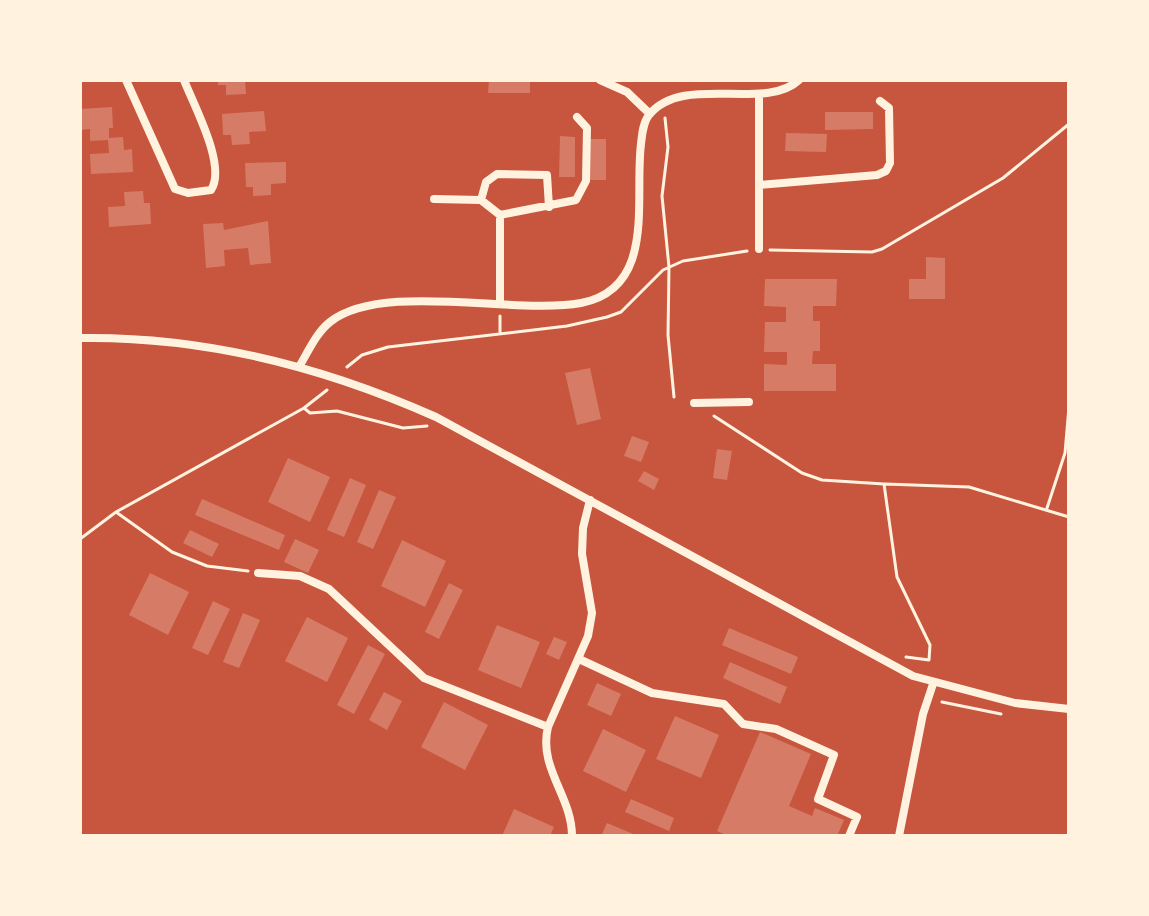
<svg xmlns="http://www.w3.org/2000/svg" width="1149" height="916" font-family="Jost,sans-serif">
  <rect width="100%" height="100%" fill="#c8553d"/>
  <path fill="#d67c66" d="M218,80H245L246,94L226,95V85H218Z
    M489,80H530V93H488Z
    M112,107L113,128H109V138L123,137L124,150L132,149L133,172L91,174L90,154L109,153L108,140L90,141V129L80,130V109Z
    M264,111L266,131L249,132L250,144L232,145L231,135H223L222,114Z
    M825,112H873V129L825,130Z
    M786,133L827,134L826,152L785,151Z
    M560,136L575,137V177H559Z
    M588,139H606V180H589Z
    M286,162V183L271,184V195L253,196V187H246L245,163Z
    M143,191L144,203H150L151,224L109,227L108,207L125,206L124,192Z
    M268,221L271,263L250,265L248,248L224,250L225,266L206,268L203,224L223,223L224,230Z
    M926,257L945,258V299H909V279H926Z
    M765,279H837L836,306H813V321H820V351H813L812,364H836V391H764V364L787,365V352H764L765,322H786V307L764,306Z
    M590,368L601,419L577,425L565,373Z
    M632,436L649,442L641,462L624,456Z
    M717,449L732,451L727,480L713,478Z
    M288,458L330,477L310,522L268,502Z
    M644,471L659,479L654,490L638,481Z
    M350,478L366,485L344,537L327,530Z
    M379,490L396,497L373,549L357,542Z
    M202,499L285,535L279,550L195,515Z
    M190,530L219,544L212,557L183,543Z
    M295,539L319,550L308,573L284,562Z
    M402,540L446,561L425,607L381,586Z
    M150,573L189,592L168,635L129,615Z
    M449,583L463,590L439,639L425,632Z
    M213,601L230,609L208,655L192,648Z
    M243,613L260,620L239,668L223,662Z
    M307,617L348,638L327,682L285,661Z
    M497,625L540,642L521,688L478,670Z
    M729,628L798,657L791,674L722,645Z
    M554,637L567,642L559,660L546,654Z
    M368,645L385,654L354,714L337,705Z
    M730,662L787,687L780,704L723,678Z
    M597,683L621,694L611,716L587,705Z
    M384,692L402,701L387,730L369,720Z
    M444,702L488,725L465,770L421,747Z
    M675,716L719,735L701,778L656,759Z
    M603,729L646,750L626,792L583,771Z
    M760,732L811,754L789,806L812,816L815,808L844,820L837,836H728L717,831Z
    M631,799L674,818L669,831L625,812Z
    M514,809L554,827L550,836H502Z
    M607,823L638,836H601Z"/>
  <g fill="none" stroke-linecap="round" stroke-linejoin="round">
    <path stroke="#fff3e0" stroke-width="3" d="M665,118L668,147L662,196L669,267L668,335L674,397
      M770,250L872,252L882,249L1003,178L1069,124
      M500,332V316
      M347,367L362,355L388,347L567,326L607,317L621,312L663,270L683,261L747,251
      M304,408L310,413L337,411L403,428L427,426
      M714,416L802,473L822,480L884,484L897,577L930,645L929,660L906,657
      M885,484L969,487L1069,517
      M1047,508L1065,453L1069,407
      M116,512L172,552L207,566L248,571
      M80,539L116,512L304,408L327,390
      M942,702L1001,714"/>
    <path stroke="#fff3e0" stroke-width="8" d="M126,80L175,189L188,193L211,190C227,166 194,106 184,80
      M600,80L627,92L650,114
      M759,94V249
      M760,185L877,175L886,171L890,163L889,108L880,101
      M434,199L481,200L500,215L576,200L586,181L587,128L577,117
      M481,200L486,182L497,174L547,175L549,207
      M500,304V215
      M80,338C204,336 324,367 436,417L913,676L1015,703L1069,709
      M299,367C308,352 316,333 330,322C382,281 515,315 581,303C657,288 634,200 641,144C642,135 643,122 649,115C683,73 765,112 799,80
      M694,403L749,402
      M258,573L300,576L329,589L424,678L548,727L588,636L592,613L582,554L583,528L590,500
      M579,659L652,693L724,704L743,724L776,729L834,755L818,799L857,817L849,836
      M548,727C538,768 572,796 572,836
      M899,836L923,714L933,684"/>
  </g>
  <rect width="1149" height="916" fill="none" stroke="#fff3e0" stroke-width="164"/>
</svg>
